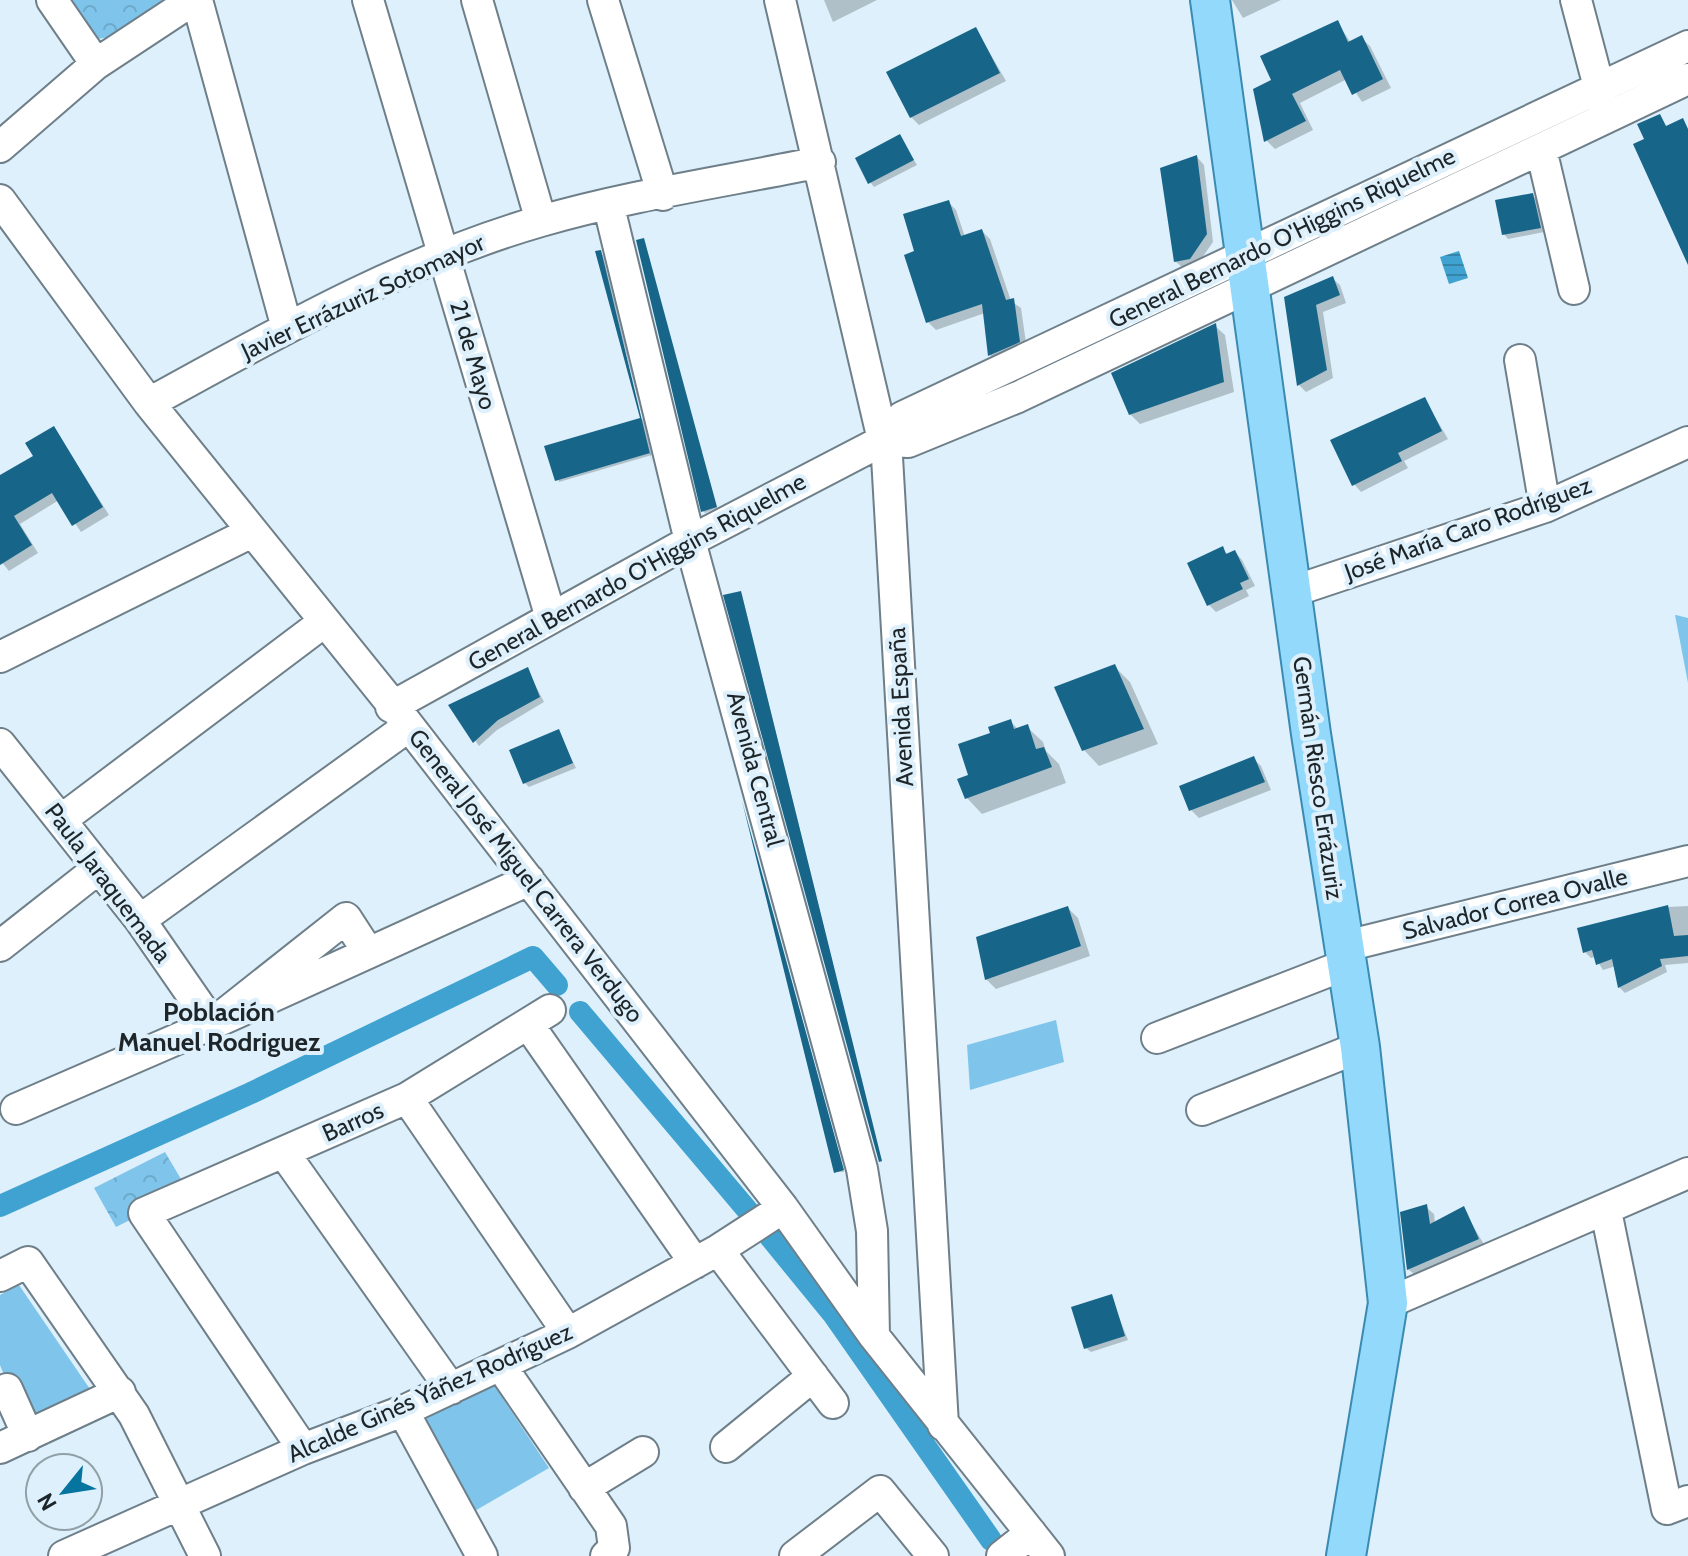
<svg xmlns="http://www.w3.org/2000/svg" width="1688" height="1556" font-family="Cabin,sans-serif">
  <defs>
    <pattern id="park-crowns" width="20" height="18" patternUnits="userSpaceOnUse" patternTransform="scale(2)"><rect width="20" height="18" fill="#7fc5eb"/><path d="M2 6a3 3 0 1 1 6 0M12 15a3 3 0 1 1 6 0" fill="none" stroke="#6da9ca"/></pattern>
    <pattern id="water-rules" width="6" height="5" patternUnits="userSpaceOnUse" patternTransform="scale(2)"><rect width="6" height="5" fill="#40a2d1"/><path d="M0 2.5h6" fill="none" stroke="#3584aa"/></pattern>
  </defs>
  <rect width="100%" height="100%" fill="#ddf0fb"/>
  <path fill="#7fc5eb" d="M1676,615L1688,618V683L1675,615Z
    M1056,1020L1064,1062L970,1090L967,1045Z
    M19,1285L94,1395L23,1422L0,1365V1295Z
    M494,1385L549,1468L473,1512L415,1418Z"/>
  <path fill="url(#park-crowns)" d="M68,0H180L126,34L92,40Z
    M165,1152L188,1191L116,1227L94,1188Z"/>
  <path fill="url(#water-rules)" d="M1459,251L1468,278L1449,284L1440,257Z"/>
  <path fill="#0003" d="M824,0H877L833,22Z
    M1232,0H1281L1243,18Z
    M1337,22L1351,43L1361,38L1370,46L1391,88L1362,102L1347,79L1300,103L1313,130L1275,149L1266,140L1274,81Z
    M976,29L1006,81L919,125L911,117Z
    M900,137L917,165L874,187L870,182Z
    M1197,157L1204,165L1213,242L1197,265L1183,268L1175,261Z
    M1532,195L1537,200L1544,232L1508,239L1504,234Z
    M948,202L956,210L965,237L982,231L990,239L1011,301L1021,308L1027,350L998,363L990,355L985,313L936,330L928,322L917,253Z
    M643,240L717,508L705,513L703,511Z
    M600,252L603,255L652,455L559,482L547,448L643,419Z
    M1332,278L1340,285L1346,303L1323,312L1333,378L1306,392L1299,385L1286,298Z
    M1215,326L1225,335L1234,392L1140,424L1130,414Z
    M1425,400L1448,439L1404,461L1408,468L1361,492L1354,484Z
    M54,428L109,515L81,532L59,500L20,524L38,553L9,571L0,560V478L36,456Z
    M1222,549L1229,555L1235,552L1242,560L1255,586L1246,590L1249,596L1216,612L1209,605Z
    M741,593L742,595L882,1163L881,1161Z
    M1115,667L1130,682L1158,744L1099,766L1084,750Z
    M527,669L544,702L497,730L479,746L451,705Z
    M1011,722L1019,730L1027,727L1043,742L1046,751L1059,764L1066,783L982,814L967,798L971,776L993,734Z
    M558,731L576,768L529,787L525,783Z
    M1254,759L1261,766L1271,790L1199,818L1191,810L1182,787Z
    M763,876L844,1172H836Z
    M1688,906V963L1665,965L1667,972L1625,993L1619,987L1616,966L1603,970L1595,957L1591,958L1585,952L1668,907Z
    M1068,908L1078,918L1090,956L996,989L986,979Z
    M1426,1207L1434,1214L1435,1224L1463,1209L1485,1246L1416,1276L1408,1269Z
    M1111,1297L1128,1340L1091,1352L1086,1348Z"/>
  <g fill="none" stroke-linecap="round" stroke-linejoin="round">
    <path stroke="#40a2d1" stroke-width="22" d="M580,1012L748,1211
      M0,1206L251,1093L533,957L557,985
      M770,1237L833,1314L991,1540"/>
  </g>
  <path fill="#176589" d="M1338,20L1348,42L1362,35L1383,79L1352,95L1340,70L1292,94L1306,121L1264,142L1253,89L1271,80L1260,56Z
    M976,27L1000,73L910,118L886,72Z
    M1660,114L1666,126L1683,118L1688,129V265L1633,144L1644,139L1637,124Z
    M900,134L914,160L868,184L855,158Z
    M1197,155L1207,234L1190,259L1174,262L1160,168Z
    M1533,193L1541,228L1502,235L1495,200Z
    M949,200L961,236L982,229L1006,300L1014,298L1020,342L988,356L982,304L926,323L904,255L914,251L903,214Z
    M644,238L717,507L701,512L636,240Z
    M601,250L652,462L650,453L555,481L544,446L640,418L595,251Z
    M1333,276L1340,295L1316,305L1327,370L1297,386L1284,297Z
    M1216,323L1224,382L1129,415L1111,373Z
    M1425,397L1442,431L1398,453L1402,461L1352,486L1330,440Z
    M54,426L103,507L72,526L52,493L14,516L32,545L0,565V475L33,456L25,443Z
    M1223,546L1226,554L1235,550L1249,579L1240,583L1243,589L1207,606L1187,563Z
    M741,591L882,1161L879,1162L723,595Z
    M1115,664L1144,729L1082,751L1054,687Z
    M528,667L540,697L498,720L473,743L448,705Z
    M1011,719L1014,729L1028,724L1036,749L1044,747L1052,767L965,799L957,779L968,775L958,744L990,733L988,727Z
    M559,729L573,763L523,784L509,750Z
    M1254,756L1265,782L1189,811L1179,786Z
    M742,801L844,1170L834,1173Z
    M1668,905L1674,936L1688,935V956L1660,959L1662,966L1618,988L1612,959L1596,965L1592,950L1583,953L1577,928Z
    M1068,906L1081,946L985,980L976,937Z
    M1427,1204L1430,1224L1464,1206L1479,1239L1407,1270L1400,1212Z
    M1112,1294L1125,1336L1084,1349L1071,1307Z"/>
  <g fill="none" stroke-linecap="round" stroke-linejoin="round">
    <defs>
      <path id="minor" d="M52,0L96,64
        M197,0L287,328
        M368,0L551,618
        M477,0L541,221
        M603,0L663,195
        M780,0L887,457L943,1425
        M1576,0L1604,106
        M0,147L96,64L193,0
        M1541,149L1574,289
        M0,200L149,403L395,708L783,1208L874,1336L1049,1556
        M609,207L690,541L862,1169L872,1231L874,1336
        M1520,360L1545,507
        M149,403C275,334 402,261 541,221C631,195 728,181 820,162
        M884,440L908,442L1018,397L1688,79
        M1291,592L1545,507L1688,442
        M0,657L252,532
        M391,707L690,541L884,440L902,417L1688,46
        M0,744L140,920L212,1024L346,918L368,952
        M61,820L324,622
        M140,920L409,726
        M0,946L99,868
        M1342,947L1688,861
        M528,1024L695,1263
        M1157,1038L1345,965
        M407,1098L568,1333
        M16,1109L212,1024L529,880
        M1202,1110L1360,1047
        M284,1153L451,1389
        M1606,1211L1667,1509L1688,1501
        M718,1250L833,1403
        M0,1276L28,1262L134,1415L205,1556
        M1388,1303L1688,1173
        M501,1366L611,1526L614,1548L606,1556
        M7,1389L28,1436
        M403,1411L482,1556
        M726,1447L813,1376
        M0,1448L120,1392
        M303,1449L144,1213L407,1098L550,1010
        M584,1488L643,1452
        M64,1556L303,1449L403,1411L568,1333L718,1250L783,1208
        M795,1556L880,1491L933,1556
        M1002,1556L1031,1533"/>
      <path id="major" d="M1210,0L1311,734L1360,1047L1388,1303L1346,1556"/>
    </defs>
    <use href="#minor" stroke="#6e7f89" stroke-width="34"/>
    <use href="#major" stroke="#3b8ab1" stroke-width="42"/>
    <use href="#minor" stroke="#fff" stroke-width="30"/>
    <use href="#major" stroke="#92d9fc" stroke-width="38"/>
  </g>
  <g text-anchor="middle" stroke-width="8" stroke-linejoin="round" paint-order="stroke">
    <g font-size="24" fill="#1e2529" stroke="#ddf0fb">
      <text transform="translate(1282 238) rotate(-26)" y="8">General Bernardo O'Higgins Riquelme</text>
      <text transform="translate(363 297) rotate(-25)" y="8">Javier Errázuriz Sotomayor</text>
      <text transform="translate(473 355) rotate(74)" y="8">21 de Mayo</text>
      <text transform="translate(1468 529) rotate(-20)" y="8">José María Caro Rodríguez</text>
      <text transform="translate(637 572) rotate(-29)" y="8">General Bernardo O'Higgins Riquelme</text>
      <text transform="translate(901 707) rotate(-93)" y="8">Avenida España</text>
      <text transform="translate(755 769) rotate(75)" y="8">Avenida Central</text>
      <text transform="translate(1318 778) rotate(82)" y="8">Germán Riesco Errázuriz</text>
      <text transform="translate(526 876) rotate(52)" y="8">General José Miguel Carrera Verdugo</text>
      <text transform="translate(108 883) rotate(53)" y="8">Paula Jaraquemada</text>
      <text transform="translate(1515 904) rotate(-14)" y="8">Salvador Correa Ovalle</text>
      <text transform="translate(353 1122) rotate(-24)" y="8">Barros</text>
      <text transform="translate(430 1393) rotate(-24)" y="8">Alcalde Ginés Yáñez Rodríguez</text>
    </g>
    <g font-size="26" font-weight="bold" fill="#1e2529" stroke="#ddf0fb">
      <text x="219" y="1021">Población<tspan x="219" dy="30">Manuel Rodriguez</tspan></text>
    </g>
  </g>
  <g transform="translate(64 1492) rotate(240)"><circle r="38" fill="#ddf0fb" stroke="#919fa7" stroke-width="2"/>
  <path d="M0-6L14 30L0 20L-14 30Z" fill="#05749e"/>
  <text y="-12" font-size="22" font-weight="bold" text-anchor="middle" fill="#1e2529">N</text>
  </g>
</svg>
